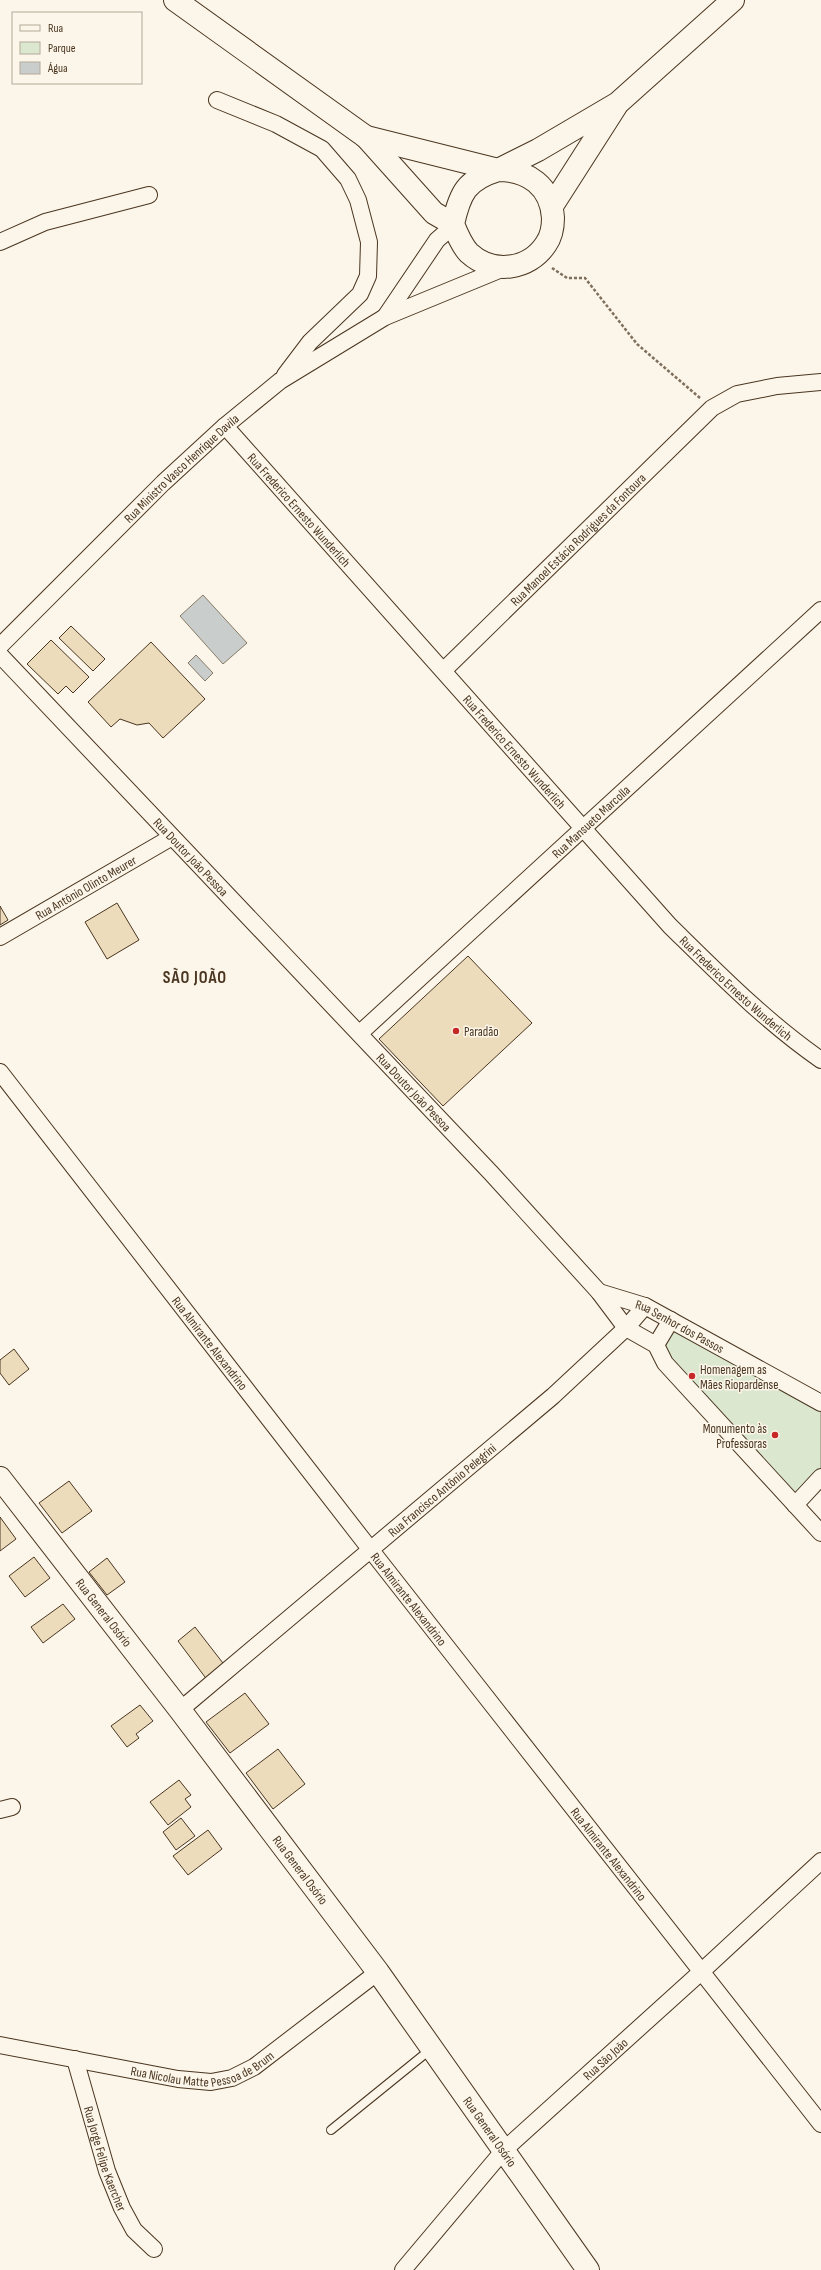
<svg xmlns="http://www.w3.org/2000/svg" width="821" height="2270" font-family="'Sofia Sans Condensed',sans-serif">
  <rect width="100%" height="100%" fill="#fbf6e9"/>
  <path fill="#dce7d0" stroke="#887966" d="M671,1321L821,1404V1475L795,1503L657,1345Z"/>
  <path fill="#c9cecd" stroke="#887966" d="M203,595L247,643L223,664L180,616Z
    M196,655L213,673L205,681L188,663Z"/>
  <path fill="#ecdcbc" stroke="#4a3520" d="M71,626L105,659L93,671L59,638Z
    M51,640L89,677L73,693L66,686L58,694L27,664Z
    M151,642L205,699L163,738L149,723L137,725L120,719L111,727L88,702Z
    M117,903L139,940L107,959L85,922Z
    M0,906L8,920L0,925Z
    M468,956L532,1023L443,1106L379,1039Z
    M14,1349L29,1369L9,1385L0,1373V1360Z
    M69,1481L92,1511L62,1533L39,1503Z
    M0,1517L16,1539L0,1551Z
    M34,1557L50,1578L25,1597L9,1576Z
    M107,1558L125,1582L107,1595L89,1572Z
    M63,1604L75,1619L43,1643L31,1627Z
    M195,1627L226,1667L208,1681L178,1641Z
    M245,1693L269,1724L230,1753L206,1722Z
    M140,1705L153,1721L136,1734L139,1738L127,1747L111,1726Z
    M278,1749L305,1784L273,1809L246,1773Z
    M179,1780L191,1795L185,1799L191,1807L168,1825L150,1802Z
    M181,1818L195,1836L176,1850L163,1832Z
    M208,1830L222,1849L188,1875L173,1856Z"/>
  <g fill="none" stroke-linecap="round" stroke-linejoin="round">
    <defs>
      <path id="lane" d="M331,2130L431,2049"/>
      <g id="street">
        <path d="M217,100L276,124L322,149L348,179L358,200L369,242L368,276L360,294L310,342L285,375"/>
        <path d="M0,242L45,222L149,195"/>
        <path d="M385,317L437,240L445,233L455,230"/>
        <path id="s1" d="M225,426L670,926C719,974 765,1021 821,1060"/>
        <path id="s2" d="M0,646L163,483L225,426L280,381L385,317L504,268"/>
        <path id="s3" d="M0,655L491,1173L599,1292L626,1328L656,1345L665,1363L821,1533"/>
        <path id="s4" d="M444,670L712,408L737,394L777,386L821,382"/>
        <path id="s5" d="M0,937L172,837"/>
        <path id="s6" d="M360,1033L821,610"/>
        <path id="s7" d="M0,1072L370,1549L821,2124"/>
        <path id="s8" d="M599,1292L645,1306L821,1403"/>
        <path d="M656,1345L671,1320"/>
        <path d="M795,1505L821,1477"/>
        <path id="s9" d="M180,1710L553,1396L626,1328L645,1306"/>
        <path d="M0,1810L12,1807"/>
        <path id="s10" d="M0,2045L178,2079L211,2082L232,2078L254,2067L378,1972"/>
        <path id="s11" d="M75,2059L107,2171L122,2208L134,2230L154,2249"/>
        <path id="s12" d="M403,2270L504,2150L701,1972L821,1861"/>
      </g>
      <g id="secondary">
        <path d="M175,0L366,137L434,213L453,224"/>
        <path d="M366,137L498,170L538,150L618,103L733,0"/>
        <path d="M498,170C528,170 551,186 553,218C553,226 551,237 546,244C529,270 493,275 469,253C462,246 457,234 453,224C460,193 466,180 498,170Z"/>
        <path d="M552,206L616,106"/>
        <path id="s13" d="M0,1478L180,1710L378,1972L588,2270"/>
      </g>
    </defs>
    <use href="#lane" stroke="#4a3520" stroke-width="10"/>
    <use href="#street" stroke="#4a3520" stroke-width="18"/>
    <use href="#secondary" stroke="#4a3520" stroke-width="24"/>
    <path stroke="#7f6f5c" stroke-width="2.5" stroke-dasharray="3 2" stroke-linecap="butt" d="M552,268L567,278H585L637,344L700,398"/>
    <use href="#lane" stroke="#fbf6e9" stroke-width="8"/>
    <use href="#street" stroke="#fbf6e9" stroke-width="16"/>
    <use href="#secondary" stroke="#fbf6e9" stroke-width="22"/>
  </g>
  <g fill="#c62828" stroke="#fbf6e9" stroke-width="1.5">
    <circle cx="456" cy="1031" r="4"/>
    <circle cx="692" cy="1376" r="4"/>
    <circle cx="775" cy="1435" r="4"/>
  </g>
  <g text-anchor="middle" stroke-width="3" stroke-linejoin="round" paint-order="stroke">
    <g font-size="13" fill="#4a3520" stroke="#fbf6e9">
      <text dy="5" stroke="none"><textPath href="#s2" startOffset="254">Rua Ministro Vasco Henrique Davila</textPath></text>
      <text dy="5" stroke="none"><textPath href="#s1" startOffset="112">Rua Frederico Ernesto Wunderlich</textPath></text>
      <text dy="5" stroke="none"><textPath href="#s4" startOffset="187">Rua Manoel Estácio Rodrigues da Fontoura</textPath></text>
      <text dy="5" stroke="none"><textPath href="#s1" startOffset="436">Rua Frederico Ernesto Wunderlich</textPath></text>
      <text dy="5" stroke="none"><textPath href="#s6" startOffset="313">Rua Mansueto Marcolla</textPath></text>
      <text dy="5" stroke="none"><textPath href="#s3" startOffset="278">Rua Doutor João Pessoa</textPath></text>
      <text dy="5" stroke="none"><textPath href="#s5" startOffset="99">Rua Antônio Olinto Meurer</textPath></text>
      <text dy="5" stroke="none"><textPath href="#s1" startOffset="760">Rua Frederico Ernesto Wunderlich</textPath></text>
      <text dy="5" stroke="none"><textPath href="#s3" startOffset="602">Rua Doutor João Pessoa</textPath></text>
      <text dy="5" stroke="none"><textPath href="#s8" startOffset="88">Rua Senhor dos Passos</textPath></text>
      <text dy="5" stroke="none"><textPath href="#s7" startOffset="343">Rua Almirante Alexandrino</textPath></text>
      <text dy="5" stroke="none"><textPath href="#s9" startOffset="342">Rua Francisco Antônio Pelegrini</textPath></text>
      <text dy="5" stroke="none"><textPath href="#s7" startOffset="667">Rua Almirante Alexandrino</textPath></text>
      <text dy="5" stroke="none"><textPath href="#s13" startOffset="170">Rua General Osório</textPath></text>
      <text dy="5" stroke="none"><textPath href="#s7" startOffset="991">Rua Almirante Alexandrino</textPath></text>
      <text dy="5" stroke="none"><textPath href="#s13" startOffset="494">Rua General Osório</textPath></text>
      <text dy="5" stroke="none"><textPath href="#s10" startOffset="208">Rua Nicolau Matte Pessoa de Brum</textPath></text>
      <text dy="5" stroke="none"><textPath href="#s12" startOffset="293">Rua São João</textPath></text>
      <text dy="5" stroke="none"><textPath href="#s13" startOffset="817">Rua General Osório</textPath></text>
      <text dy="5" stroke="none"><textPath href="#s11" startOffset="104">Rua Jorge Felipe Kaercher</textPath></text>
    </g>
    <g font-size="13" fill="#4a3520" stroke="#fbf6e9" text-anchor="start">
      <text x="464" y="1036">Paradão</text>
      <text x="700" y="1374">Homenagem as<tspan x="700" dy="15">Mães Riopardense</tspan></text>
      <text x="767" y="1433" text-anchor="end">Monumento às<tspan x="767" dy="15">Professoras</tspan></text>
    </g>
    <g font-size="17" font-weight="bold" letter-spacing="1" fill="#4a3520" stroke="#fbf6e9">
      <text x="195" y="983">SÃO JOÃO</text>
    </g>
  </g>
  <rect x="12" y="12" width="130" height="72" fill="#fbf6e9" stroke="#b4a999"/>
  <rect x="20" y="25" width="20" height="6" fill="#fbf6e9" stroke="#b4a999"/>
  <text x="48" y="32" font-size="12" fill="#4a3520">Rua</text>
  <rect x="20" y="42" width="20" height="12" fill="#dce7d0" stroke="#b4a999"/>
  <text x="48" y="52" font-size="12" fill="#4a3520">Parque</text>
  <rect x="20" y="62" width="20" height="12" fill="#c9cecd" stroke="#b4a999"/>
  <text x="48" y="72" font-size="12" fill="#4a3520">Água</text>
</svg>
